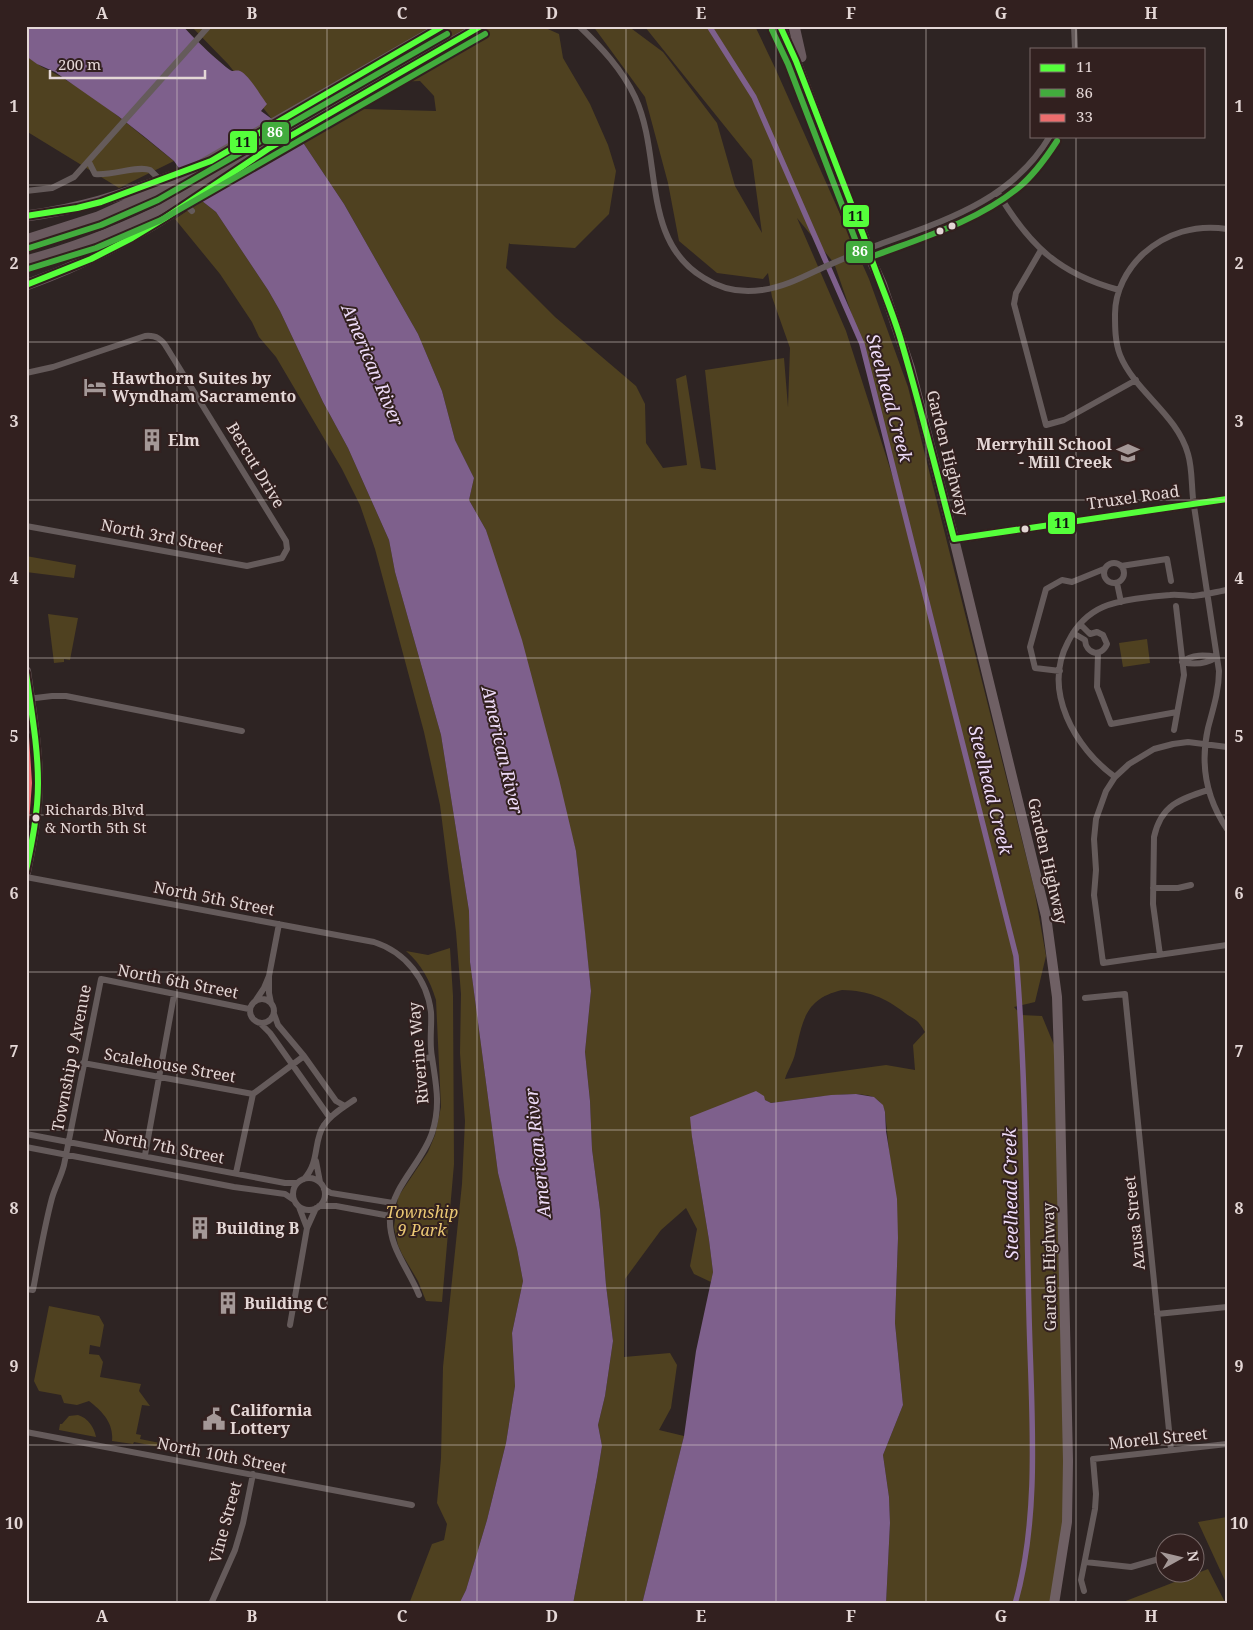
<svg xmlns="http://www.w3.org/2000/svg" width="1253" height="1630" font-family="'Noto Serif',serif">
  <rect width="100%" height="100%" fill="#2e2423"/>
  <path fill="#4f4120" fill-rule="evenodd" d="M191,26H534L535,29L541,26L559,34L563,58L590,104L608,145L616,171L609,214L575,248L510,244L509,243L506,268L555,317L636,386L645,404L646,443L663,468L687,465L676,379L686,375L701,468L716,470L705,370L784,358L788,407L790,348L772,297L768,273L763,279L717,273L679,241L668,183L645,97L593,26H755L776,70L869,279L908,387L1034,888L1046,956L1035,1002L1014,1007L1021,1015L1042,1016L1059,1057L1068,1461L1062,1556L1053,1604H886L890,1523L889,1497L883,1455L903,1405L895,1323L898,1238L885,1112C883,1105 879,1100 873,1097C856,1089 792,1101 771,1103L765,1100L692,1137L709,1240L713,1272L711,1282L694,1274L690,1266L697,1229L686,1208L661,1230L625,1279L624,1357L670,1353L677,1365L671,1408L659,1430L684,1436L642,1604H573L597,1477L602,1446L598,1425L605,1396L613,1341L606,1285L600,1210L592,1149L590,1101L585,1052L591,991L576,851L486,530L469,500L474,478L455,440L442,391L418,334L344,204L302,141L363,109L436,111L434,96L420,81L394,82L292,144L228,64ZM645,27L752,160L762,233L735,186L717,123L663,52L632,29ZM797,218L834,263L862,344L911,534L846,331ZM842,990C869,991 884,997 905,1013C916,1021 917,1018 925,1032L913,1045L915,1070L886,1065L785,1079C787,1071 793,1063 795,1054C803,1021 804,999 842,990Z
    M26,56C32,59 37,64 42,67C90,90 132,128 174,161L119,188L26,131Z
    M202,201L216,212L268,290L280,311L323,402L348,448L389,540L395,572L441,735L469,911L470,962L498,1173L517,1249L523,1281L512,1333L515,1386L506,1443L487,1520L466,1590L459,1604H409L432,1544L444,1540L447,1524L437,1503L441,1458L443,1367L462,1184L465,1121L460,1053L461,994L456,932L440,805L424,732L375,549L360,505L342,469L276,357L259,337L252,322L220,274L175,219Z
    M26,556L76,565L74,578L26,572Z
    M48,614L78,618L70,660L64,659V662L54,663Z
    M1147,639L1150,663L1123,667L1119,643Z
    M450,948L453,996L454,1164L442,1302L426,1301L418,1281L402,1254L398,1245L394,1227L398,1197L428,1152L435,1135L441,1107L436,1000C430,980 421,964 406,951L428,955Z
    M49,1306L99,1316L104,1325L100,1347L90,1345L89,1354L99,1355L103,1362L100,1377L141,1384L139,1391L150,1406L142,1405L136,1434L141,1435L140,1439L165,1444L164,1448L134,1442L133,1444L112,1441C114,1423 102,1411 89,1401L77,1405L64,1403L61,1395L39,1391L34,1381Z
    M78,1415C88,1418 94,1427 96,1437L59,1430L60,1424H62L69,1416Z
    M1227,1517V1585L1198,1522Z
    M1208,1569L1226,1604H1118Z"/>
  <path fill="#7e608c" d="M26,26H183C188,33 226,69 232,71C234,71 237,70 240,71C249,75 260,95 267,104L261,111L302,141L344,204L418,334L442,391L455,440L474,478L469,500L486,530L522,640L559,779L576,851L585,932L591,991L585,1052L590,1101L592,1149L600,1210L606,1285L613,1341L605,1396L598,1425L602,1446L597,1477L573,1604H459L466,1590L487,1520L506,1443L515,1386L512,1333L523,1281L517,1249L498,1173L470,962L469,911L441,735L395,572L389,540L348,448L323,402L280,311L268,290L216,212L202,201L174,161L146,138L118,116L55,72L37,64L26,56Z
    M756,1091L764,1096L765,1100L771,1103L831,1095L856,1094L874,1097L883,1105L885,1112L886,1131L897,1199L898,1238L895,1323L903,1405L883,1455L889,1497L890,1523L886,1604H642L684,1436L696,1351L713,1272L709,1240L692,1137L690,1117Z"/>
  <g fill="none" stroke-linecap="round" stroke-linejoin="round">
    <path stroke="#7e608c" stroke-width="5.5" d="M709,26L754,97L862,344L1016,956C1026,1075 1026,1195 1029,1314C1031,1407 1041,1514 1015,1604"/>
    <path stroke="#655b5b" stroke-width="6" d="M366,26H382
      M579,26C601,47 622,69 635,97C663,157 640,240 704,278C721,289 742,293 762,290C784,287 803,277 822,268C840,260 857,253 875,246C943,221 1011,202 1050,136
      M1074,26L1075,49
      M89,162L95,174C112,176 138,165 150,170L192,211
      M26,191L52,188L74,177L209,26
      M998,193C1029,245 1059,274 1119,290
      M1227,229C1196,224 1166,233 1143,254C1127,269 1115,291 1115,314C1115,327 1115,342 1120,355C1135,392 1177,414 1188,454C1193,471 1191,489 1194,506C1202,561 1211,616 1219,671C1219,691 1213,709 1208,728C1200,764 1206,798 1227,829
      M1041,250L1016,293L1014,304L1046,425L1064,420L1136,380
      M26,373L53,367L145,336C156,335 162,339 167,348L286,541L287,549L282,558L247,566L26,526
      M1104 573a10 10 0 1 1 20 0a10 10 0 1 1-20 0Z
      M1121,566L1167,559L1171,581
      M1117,583L1121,602
      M1073,633L1085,640C1086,654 1101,658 1107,644L1103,635L1097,632L1090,634L1080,624
      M1098,653L1097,687L1111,724L1177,712
      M1182,662C1192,654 1205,655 1217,657
      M1182,662C1194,665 1206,664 1217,657
      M1060,671L1035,668L1030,647L1046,589L1062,580L1072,582L1104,569
      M27,699L52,696H66L242,731
      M1174,730L1184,675L1176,606
      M1227,747L1188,742L1173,744L1154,749L1129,764L1115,777L1106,791L1096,819L1094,839L1096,870L1094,895L1103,963L1227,945
      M1115,777C1075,748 1042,691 1068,642C1076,626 1087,614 1103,607C1119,600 1152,596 1170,595C1178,594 1185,596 1193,596C1204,595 1216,592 1227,590
      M26,877L374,942C405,952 427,979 431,1012C432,1027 429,1042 432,1057C436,1085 441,1105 432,1133C422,1163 393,1185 390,1217C388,1247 409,1269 419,1295
      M1153,888H1178L1191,885
      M1160,955L1153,904L1154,837C1161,805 1180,799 1208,790
      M269,976L279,924
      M1085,998L1125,994L1171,1450
      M250 1011a12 12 0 1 1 24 0a12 12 0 1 1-24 0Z
      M256,1000L264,988L269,976V993L271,1003
      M274,1014L278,1025L304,1056L336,1101L345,1106
      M261,1024L270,1033L330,1118
      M419,1060L431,1057
      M83,1063L253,1094
      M26,1134L285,1183H297
      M26,1147L234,1187L285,1194L294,1200
      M145,1155L174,995
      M316,1161L320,1182
      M236,1173L253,1094L304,1056
      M293 1194a16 16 0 1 1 32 0a16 16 0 1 1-32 0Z
      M304,1179C320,1162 313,1141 324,1125C331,1114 344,1107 354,1100
      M324,1189L331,1193L393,1203
      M319,1206H336L390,1216
      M299,1207L307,1228
      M26,1289L33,1290C39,1259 44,1228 52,1198C55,1187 61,1177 64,1165L101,979L249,1009
      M1157,1314L1227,1307
      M290,1325L307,1228L316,1208
      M26,1432L412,1505
      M1085,1562L1131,1567L1166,1557
      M1084,1591L1081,1580L1095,1509L1096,1494L1093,1459L1227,1444
      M211,1604L235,1550L243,1523L253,1474"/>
    <path stroke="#6a5e60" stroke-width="9" d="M954,539L1227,499"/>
    <path stroke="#6f6064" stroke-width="10" d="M780,26L796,61L846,193L864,237L871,260L882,284L910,368L954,539L1046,916L1057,997L1059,1057L1068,1461L1067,1522L1054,1604
      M26,671C31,708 38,746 38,783C38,813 32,843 26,872"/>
    <path stroke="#6a5a5f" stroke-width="11" d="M794,26L801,57
      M26,216C80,209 120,196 170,177
      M26,240L98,217L154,192L443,26
      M26,261C72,249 115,232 157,212L481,26
      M26,285C88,263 144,233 198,196"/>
    <defs>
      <path id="bus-1" d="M780,26L796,61L864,237C875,273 892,308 902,344C921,409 937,474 954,539L1227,499
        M26,216L77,208L101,202L211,161L443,26
        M26,285L91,259L132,238L165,218L268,149L481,26
        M26,673C31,709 38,746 38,783C38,813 32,842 26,871"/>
      <path id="bus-2" d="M772,30L788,64L860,252L864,257H871C921,238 976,222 1018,188C1034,175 1046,158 1057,141
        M29,248L101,225L158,200L447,34
        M28,269L96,248L161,220L485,34"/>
      <path id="bus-3" d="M26,737L29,783L26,822"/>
    </defs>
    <use href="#bus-1" stroke="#32201f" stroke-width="10"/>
    <use href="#bus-2" stroke="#32201f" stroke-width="10"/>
    <use href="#bus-3" stroke="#32201f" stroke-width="10"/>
    <use href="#bus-1" stroke="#55ff3b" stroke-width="6"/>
    <use href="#bus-2" stroke="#42ac3d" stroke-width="6"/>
    <use href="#bus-3" stroke="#ec6d6d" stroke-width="6"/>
  </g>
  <path fill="none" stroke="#e4d7d6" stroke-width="1" stroke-opacity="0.55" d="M177,26V1604M327,26V1604M477,26V1604M626,26V1604M776,26V1604M926,26V1604M1076,26V49M1076,136V1604M26,185H1227M26,342H1227M26,500H1227M26,658H1227M26,815H1227M26,972H1227M26,1130H1227M26,1288H1227M26,1445H1227"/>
  <defs>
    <symbol id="hotel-bare" viewBox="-9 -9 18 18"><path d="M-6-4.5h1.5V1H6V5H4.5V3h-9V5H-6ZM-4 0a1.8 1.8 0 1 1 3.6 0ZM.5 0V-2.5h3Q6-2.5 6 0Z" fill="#a49897" stroke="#32201f" stroke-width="2.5" paint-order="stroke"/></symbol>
    <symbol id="building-bare" viewBox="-9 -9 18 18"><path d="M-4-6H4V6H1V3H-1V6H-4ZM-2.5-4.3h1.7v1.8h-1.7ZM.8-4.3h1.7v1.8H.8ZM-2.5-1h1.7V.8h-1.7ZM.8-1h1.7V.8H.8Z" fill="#a49897" stroke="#32201f" stroke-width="2.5" paint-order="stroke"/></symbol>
    <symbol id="school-bare" viewBox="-9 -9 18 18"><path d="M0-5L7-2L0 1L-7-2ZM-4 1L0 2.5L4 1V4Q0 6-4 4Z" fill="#a49897" stroke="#32201f" stroke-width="2.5" paint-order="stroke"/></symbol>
    <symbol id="civic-bare" viewBox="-9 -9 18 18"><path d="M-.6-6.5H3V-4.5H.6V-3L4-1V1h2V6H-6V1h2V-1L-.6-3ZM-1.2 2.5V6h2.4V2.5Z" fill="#a49897" stroke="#32201f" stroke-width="2.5" paint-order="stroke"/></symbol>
  </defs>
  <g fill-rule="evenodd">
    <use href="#hotel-bare" x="79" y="371" width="32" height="32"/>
    <use href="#building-bare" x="136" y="424" width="32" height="32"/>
    <use href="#school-bare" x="1112" y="437" width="32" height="32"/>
    <use href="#building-bare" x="184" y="1212" width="32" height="32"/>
    <use href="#building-bare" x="212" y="1287" width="32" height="32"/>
    <use href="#civic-bare" x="198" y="1403" width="32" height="32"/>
  </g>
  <g fill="#e4d7d6" stroke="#32201f" stroke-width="2">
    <circle cx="952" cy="226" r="4.5"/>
    <circle cx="940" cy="231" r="4.5"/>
    <circle cx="1025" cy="529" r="4.5"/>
    <circle cx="36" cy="818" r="4.5"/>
  </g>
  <g text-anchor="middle" stroke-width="4" stroke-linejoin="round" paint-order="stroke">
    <g font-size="15" fill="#e4d7d6" stroke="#32201f" text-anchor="start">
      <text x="45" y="815">Richards Blvd<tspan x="45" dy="18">&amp; North 5th St</tspan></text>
    </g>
    <g font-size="16" font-weight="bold" fill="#e4d7d6" stroke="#32201f" text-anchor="start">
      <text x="112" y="384">Hawthorn Suites by<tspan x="112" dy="18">Wyndham Sacramento</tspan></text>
      <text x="168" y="446">Elm</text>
      <text x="1112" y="450" text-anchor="end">Merryhill School<tspan x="1112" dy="18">- Mill Creek</tspan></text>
      <text x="216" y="1234">Building B</text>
      <text x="244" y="1309">Building C</text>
      <text x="230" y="1416">California<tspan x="230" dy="18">Lottery</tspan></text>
    </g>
    <g font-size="16" fill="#e4d7d6" stroke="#32201f">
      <text transform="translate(948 453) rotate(76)" y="6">Garden Highway</text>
      <text transform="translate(256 465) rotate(59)" y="6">Bercut Drive</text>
      <text transform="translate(1133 497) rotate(-8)" y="6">Truxel Road</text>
      <text transform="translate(162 536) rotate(11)" y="6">North 3rd Street</text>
      <text transform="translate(1048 861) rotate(77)" y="6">Garden Highway</text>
      <text transform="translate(214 898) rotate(11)" y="6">North 5th Street</text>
      <text transform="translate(178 981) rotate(11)" y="6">North 6th Street</text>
      <text transform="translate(418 1053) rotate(-95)" y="6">Riverine Way</text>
      <text transform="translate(71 1058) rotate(-79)" y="6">Township 9 Avenue</text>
      <text transform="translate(170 1065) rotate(10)" y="6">Scalehouse Street</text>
      <text transform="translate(164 1146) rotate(11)" y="6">North 7th Street</text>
      <text transform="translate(1134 1223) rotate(-96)" y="6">Azusa Street</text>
      <text transform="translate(1049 1267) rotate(-91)" y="6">Garden Highway</text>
      <text transform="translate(1158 1438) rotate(-6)" y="6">Morell Street</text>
      <text transform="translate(222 1455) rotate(11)" y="6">North 10th Street</text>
      <text transform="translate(225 1522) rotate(-75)" y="6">Vine Street</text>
    </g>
    <g font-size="16" font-style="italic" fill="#ebc874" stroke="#32201f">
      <text x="422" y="1218">Township<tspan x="422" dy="18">9 Park</tspan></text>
    </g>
    <g font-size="18" font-style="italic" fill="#eedbf8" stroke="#32201f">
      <text transform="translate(372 365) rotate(67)" y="6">American River</text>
      <text transform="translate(889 398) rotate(75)" y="6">Steelhead Creek</text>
      <text transform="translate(502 750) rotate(77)" y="6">American River</text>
      <text transform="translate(990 790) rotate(76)" y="6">Steelhead Creek</text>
      <text transform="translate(538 1153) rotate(-96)" y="6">American River</text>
      <text transform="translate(1011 1194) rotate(-91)" y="6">Steelhead Creek</text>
    </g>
  </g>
  <g stroke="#32201f" stroke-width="2">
    <rect x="261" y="121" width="29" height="24" rx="5" fill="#42ac3d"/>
    <rect x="229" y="130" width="29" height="24" rx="5" fill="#55ff3b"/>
    <rect x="842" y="204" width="28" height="24" rx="5" fill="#55ff3b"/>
    <rect x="845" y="240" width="29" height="24" rx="5" fill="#42ac3d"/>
    <rect x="1047" y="511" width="29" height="24" rx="5" fill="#55ff3b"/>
  </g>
  <g font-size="14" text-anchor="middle" font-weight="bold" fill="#fff">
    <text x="275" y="137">86</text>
    <text x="860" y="256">86</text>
  </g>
  <g font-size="14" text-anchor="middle" font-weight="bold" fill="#111">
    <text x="243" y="147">11</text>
    <text x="856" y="221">11</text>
    <text x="1062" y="528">11</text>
  </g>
  <rect width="1253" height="1630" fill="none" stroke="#32201f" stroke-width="55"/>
  <rect x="1030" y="48" width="175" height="90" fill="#32201f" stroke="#796968"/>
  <rect x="1040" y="64" width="25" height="8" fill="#55ff3b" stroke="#796968"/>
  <text x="1076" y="72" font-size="15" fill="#e4d7d6">11</text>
  <rect x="1040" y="89" width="25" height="8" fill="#42ac3d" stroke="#796968"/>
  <text x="1076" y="98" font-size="15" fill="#e4d7d6">86</text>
  <rect x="1040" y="114" width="25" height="8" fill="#ec6d6d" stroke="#796968"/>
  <text x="1076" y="122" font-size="15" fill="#e4d7d6">33</text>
  <g transform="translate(1180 1558) rotate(82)"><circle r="24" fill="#32201f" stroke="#796968"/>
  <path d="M0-4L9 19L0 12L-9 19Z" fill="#a49897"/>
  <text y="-8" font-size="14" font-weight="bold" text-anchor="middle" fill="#e4d7d6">N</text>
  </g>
  <path d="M50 70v8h155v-8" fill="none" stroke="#e4d7d6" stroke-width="2.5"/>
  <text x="58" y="70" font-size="15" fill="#e4d7d6" stroke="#32201f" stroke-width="4" paint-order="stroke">200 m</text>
  <rect x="28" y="28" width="1198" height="1574" fill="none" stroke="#e4d7d6" stroke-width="2"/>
  <g font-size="16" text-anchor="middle" font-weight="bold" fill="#e4d7d6">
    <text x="102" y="19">A</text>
    <text x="252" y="19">B</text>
    <text x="402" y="19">C</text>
    <text x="552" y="19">D</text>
    <text x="701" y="19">E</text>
    <text x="851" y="19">F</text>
    <text x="1001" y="19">G</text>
    <text x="1151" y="19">H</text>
    <text x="14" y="112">1</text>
    <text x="1239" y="112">1</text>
    <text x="14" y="269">2</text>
    <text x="1239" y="269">2</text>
    <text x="14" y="427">3</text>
    <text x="1239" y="427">3</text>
    <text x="14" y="584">4</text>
    <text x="1239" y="584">4</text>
    <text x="14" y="742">5</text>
    <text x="1239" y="742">5</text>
    <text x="14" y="899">6</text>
    <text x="1239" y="899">6</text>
    <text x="14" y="1057">7</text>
    <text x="1239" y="1057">7</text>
    <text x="14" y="1214">8</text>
    <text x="1239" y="1214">8</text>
    <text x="14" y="1372">9</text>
    <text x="1239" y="1372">9</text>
    <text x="14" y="1529">10</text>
    <text x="1239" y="1529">10</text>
    <text x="102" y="1622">A</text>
    <text x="252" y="1622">B</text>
    <text x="402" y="1622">C</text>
    <text x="552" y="1622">D</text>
    <text x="701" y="1622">E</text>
    <text x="851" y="1622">F</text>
    <text x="1001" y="1622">G</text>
    <text x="1151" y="1622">H</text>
  </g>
</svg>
